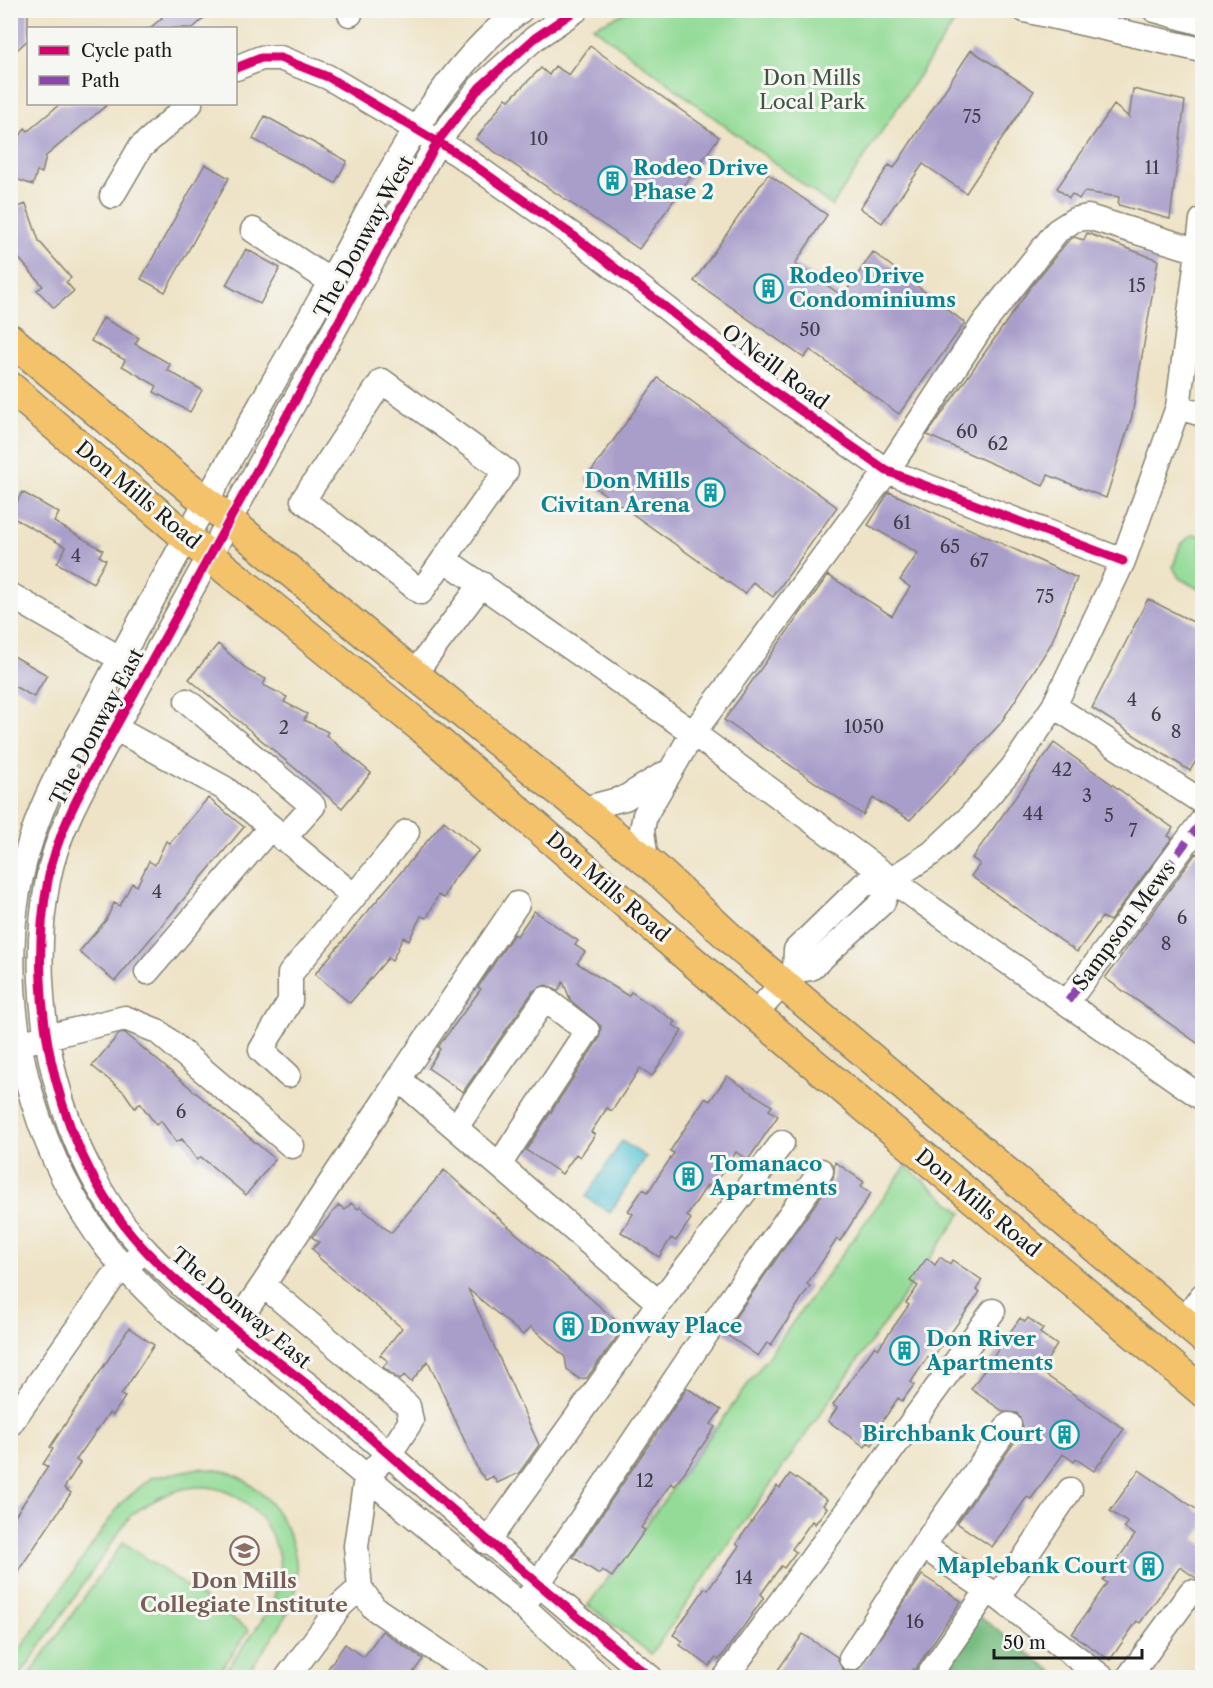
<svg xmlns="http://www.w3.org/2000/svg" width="1213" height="1688" font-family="'Libre Caslon Text',serif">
  <rect width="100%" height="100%" fill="#f6f6f2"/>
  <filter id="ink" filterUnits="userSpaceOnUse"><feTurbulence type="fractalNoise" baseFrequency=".0167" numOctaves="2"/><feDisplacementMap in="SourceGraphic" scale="12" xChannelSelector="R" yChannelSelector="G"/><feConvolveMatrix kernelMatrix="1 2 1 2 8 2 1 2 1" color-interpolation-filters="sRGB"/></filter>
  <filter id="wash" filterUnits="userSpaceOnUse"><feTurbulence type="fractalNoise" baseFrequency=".008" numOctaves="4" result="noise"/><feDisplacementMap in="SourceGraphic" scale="24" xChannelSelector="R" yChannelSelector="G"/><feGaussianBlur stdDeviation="1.35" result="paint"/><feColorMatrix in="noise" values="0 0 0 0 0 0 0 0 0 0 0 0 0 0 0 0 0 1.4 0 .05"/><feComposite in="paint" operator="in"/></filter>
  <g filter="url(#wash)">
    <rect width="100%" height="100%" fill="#eee3c6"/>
    <path fill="#93db96" stroke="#587c59" stroke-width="1.5" d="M629,11L915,10L956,20L832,206L593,27Z
      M1192,535H1202V591L1179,578L1173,567L1180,545Z
      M906,1166L962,1213L651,1654L588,1605Z
      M199,1468C209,1470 222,1469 231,1473C278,1495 307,1548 293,1599C287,1621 258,1658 244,1677H221C239,1650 275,1612 279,1579C286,1534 244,1484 197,1487C171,1489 152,1501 131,1515L19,1677H11V1663L121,1503L151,1478Z
      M123,1542L249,1630L216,1677H28Z"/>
    <path fill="#76bb7f" stroke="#496c4e" stroke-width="1.5" d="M976,1614L1060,1677L925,1678Z"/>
    <path fill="#5bc5d5" stroke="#3c7078" stroke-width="1.5" d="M622,1141L646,1157L610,1213L586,1197Z"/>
    <g id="blocks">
      <path fill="#a99eca" d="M10,10H28V40L10,56Z
        M155,10H213L193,28H150L162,18Z
        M590,46L719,137L639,249L476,139L506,98L509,100L541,68L549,75L555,66L569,75Z
        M971,50L1034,91L966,193L923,164L882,223L860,208L889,165L894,168Z
        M1133,89L1185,101L1170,219L1118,205L1119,197L1084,192L1079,199L1072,194L1069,198L1057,188L1114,105L1129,117Z
        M60,104H108L46,156L42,173L37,171L33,185L10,177V142L16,143L25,128L28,131Z
        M265,116L347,161L335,183L253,139Z
        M205,164L229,178L165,292L141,279Z
        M768,174L827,215L795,264L843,296L873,252L965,323L899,414L810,350L804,358L694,281Z
        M26,204L39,241L71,278L66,282L74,291L54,308L37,290L43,286L16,255L10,240V210Z
        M1087,233L1158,260L1132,416L1106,498L1048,475L1043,486L927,435L1030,288L1067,242L1074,237L1084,240Z
        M246,249L280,268L260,304L226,285Z
        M103,318L139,338L135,344L170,364L167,370L202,390L190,412L154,392L157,386L122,366L125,360L91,341Z
        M658,378L837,507L773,597L753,582L745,594L585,480Z
        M22,492L59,513L54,522L103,550L99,556L106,560L93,583L57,563L66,547L10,516Z
        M889,492L1077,578L1051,644L1000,724L910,820L873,798L863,815L724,720L828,575L892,616L910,587L900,580L918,553L868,525Z
        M1148,599L1203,627V749L1190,771L1092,708Z
        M218,644L249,671L266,679L263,685L287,697L284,702L307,714L304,720L328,732L326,735L371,773L342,808L189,679Z
        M10,654L47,675L34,697L10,684Z
        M1054,743L1173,828L1168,836L1172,838L1110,921L1102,917L1077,952L971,876L980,864L972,858Z
        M208,798L244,827L115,981L79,952L106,920L114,903L120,906L132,883L137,886L149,861L155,865L166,841L170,843Z
        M444,821L479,850L452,881L444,898L438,895L427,918L421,916L409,940L403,937L392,961L388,958L350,1003L315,974Z
        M1196,853L1203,857V1047L1105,978Z
        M534,911L578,941L575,945L585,952L577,963L628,996L631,992L676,1022L673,1025L682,1031L652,1076L640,1068L612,1111L607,1108L591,1132L595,1135L580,1157L576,1154L562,1174L526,1150L599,1039L601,1026L571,1001L563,982L558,991L546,985L533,991L463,1092L428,1068L440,1049L438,1047L481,989L478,987L514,934L517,936Z
        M125,1033L275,1159L246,1195L201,1157L197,1160L182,1139L176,1142L161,1121L156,1125L140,1103L135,1108L124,1092L92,1066L119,1034Z
        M727,1076L772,1106L769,1110L778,1116L748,1160L736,1152L712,1188L707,1185L687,1216L691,1219L676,1241L671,1238L659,1257L621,1232L633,1214L628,1211L643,1189L648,1192L674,1153L670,1151L705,1098L710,1101Z
        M835,1162L864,1182L861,1186L871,1193L840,1241L837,1239L807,1284L810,1286L771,1345L767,1343L758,1356L724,1333L833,1179Z
        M444,1170L621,1325L616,1331L619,1334L587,1378L579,1379L567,1369L565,1357L531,1327L523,1335L468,1289L539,1445L519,1473L497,1483L493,1476L486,1480L479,1472L428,1361L411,1382L404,1375L400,1380L383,1367L388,1361L380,1355L402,1328L318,1257L319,1255L312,1249L319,1242L312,1237L339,1205L345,1210L351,1203L358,1209L360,1207L391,1233Z
        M940,1257L950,1264L952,1260L982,1280L976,1290L980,1292L935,1355L931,1352L911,1382L914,1385L902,1401L898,1398L880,1425L884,1428L872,1445L868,1442L865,1447L828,1421L837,1408L833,1405L875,1346L878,1349L909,1305L906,1303L918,1286L910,1281L927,1258L935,1265Z
        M1020,1318L1025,1322L1028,1318L1043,1329L1040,1333L1057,1345L1040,1371L1124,1429L1094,1471L1076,1459L1074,1462L1063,1454L1031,1499L1027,1497L992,1547L957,1523L1021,1433L1023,1426L1017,1413L1004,1412L971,1389Z
        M129,1328L154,1345L121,1395L125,1397L113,1415L109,1413L76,1460L80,1463L64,1488L71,1493L10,1583V1523L48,1467L43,1464L53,1449L50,1447Z
        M687,1388L721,1410L711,1424L715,1427L675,1486L671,1483L641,1528L645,1530L612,1577L602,1570L599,1574L573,1557Z
        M1139,1470L1203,1514V1528L1195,1539L1203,1544V1583L1180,1567L1140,1623L1137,1621L1110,1660L1072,1634L1107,1583L1103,1580L1135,1535L1124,1528L1128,1523L1110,1511Z
        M790,1474L827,1500L823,1505L827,1508L815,1524L812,1521L792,1549L796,1552L784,1568L781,1566L761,1594L764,1597L744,1626L719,1660L716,1658L709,1666L680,1645L683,1641L673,1635L705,1588L708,1590L739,1546L736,1544L777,1486L780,1488Z
        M922,1575L961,1601L915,1670L913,1669L907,1677H773L803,1634L837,1657L843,1670L851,1672L858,1670Z
        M382,1631L423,1659L410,1677H322L345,1644L364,1657Z"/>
    </g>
  </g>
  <g filter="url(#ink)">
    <use href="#blocks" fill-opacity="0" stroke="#858071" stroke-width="1.5"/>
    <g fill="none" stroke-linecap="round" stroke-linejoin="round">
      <defs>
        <path id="minor" d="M521,10C430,76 373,206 319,302C274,382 228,461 184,542C154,596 124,651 95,706C75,743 53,779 38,819C24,857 15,894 13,935C7,1046 40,1160 108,1249C125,1270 145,1289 164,1308L522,1606L602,1678
          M576,10L535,38L480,87L438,141L115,728C90,775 58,826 48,880C24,1004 58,1160 148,1253C207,1315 279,1358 342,1413C444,1503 546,1592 651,1678
          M1025,10L1202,50
          M1155,10L1202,23
          M350,14L351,10
          M236,68L261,58H280L328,77L458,154L578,239L770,389L887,471L1123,561
          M112,196L140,148L190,104
          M253,230L330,281
          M1178,407L1202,414
          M444,559L506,471L382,381L303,500L421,592L444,559L693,733L918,899L1202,1098
          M10,595L133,666
          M414,674L482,584
          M187,701L313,806L283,839
          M1054,706L1202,802
          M100,720L224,788L354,896
          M583,809L625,798L664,774
          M646,861L642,830L645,815L693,733L887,471L984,323L1057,231L1074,220L1088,217L1202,252
          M795,970L796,950L864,884L892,879L932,853L968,819L1013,767L1054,706L1123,561L1178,407L1202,220
          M147,972L270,828
          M1068,1001L1202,821
          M755,1014L795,970L811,968L883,902L892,879
          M30,1041L125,1018L157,1031L292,1146
          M288,1075L261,1050L290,1001V974L407,832
          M399,1079L517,904
          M456,1127L545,999L587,1031L499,1165
          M263,1285L399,1079L659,1303L487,1542
          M659,1303L782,1143
          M1184,1321L1202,1296
          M223,1343L263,1285L408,1406L411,1421L396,1444L366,1478L356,1546L360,1588L374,1608L478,1678
          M10,1424L112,1279L137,1257
          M923,1546L1009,1425
          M529,1597L695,1350L821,1171
          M998,1597L1070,1490
          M851,1658L923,1546L998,1597L1103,1678
          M287,1678L341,1605L360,1588
          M725,1678L993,1311
          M927,1678L988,1590
          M1128,1678L1191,1592"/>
        <path id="major" d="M10,339L414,674L654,867L744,951L1202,1337
          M10,387L186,537L427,732L718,983L1202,1391"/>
      </defs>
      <use href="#minor" stroke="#858071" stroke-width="27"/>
      <use href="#major" stroke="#858071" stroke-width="33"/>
      <use href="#minor" stroke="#fff" stroke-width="24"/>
      <use href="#major" stroke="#f3c26a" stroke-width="30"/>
      <path stroke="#8e44ad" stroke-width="8" stroke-dasharray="15 8" stroke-linecap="butt" d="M1068,1001L1202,821"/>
      <defs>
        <path id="cycleway" d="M576,10L535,38L480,87L438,141L115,728C90,775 58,826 48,880C24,1004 58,1160 148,1253C207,1315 279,1358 342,1413C444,1503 546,1592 651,1678
          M236,68L261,58H280L328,77L458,154L578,239L770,389L887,471L1123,561"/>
      </defs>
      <use href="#cycleway" stroke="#f6f6f2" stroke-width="13"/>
      <use href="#cycleway" stroke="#d6006c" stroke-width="9"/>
    </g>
  </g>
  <defs>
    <symbol id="building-ring" viewBox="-11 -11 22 22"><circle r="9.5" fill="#f6f6f2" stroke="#0f9aa8" stroke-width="1.5"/><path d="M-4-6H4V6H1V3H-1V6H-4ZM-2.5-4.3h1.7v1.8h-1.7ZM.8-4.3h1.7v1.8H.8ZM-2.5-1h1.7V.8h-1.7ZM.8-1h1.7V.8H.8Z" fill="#0f9aa8"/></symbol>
    <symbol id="school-ring" viewBox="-11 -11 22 22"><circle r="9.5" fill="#f6f6f2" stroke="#8d6e63" stroke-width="1.5"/><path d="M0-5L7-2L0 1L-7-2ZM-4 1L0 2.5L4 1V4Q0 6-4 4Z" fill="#8d6e63"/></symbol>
  </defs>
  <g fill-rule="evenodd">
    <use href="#building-ring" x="596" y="164" width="33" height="33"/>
    <use href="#building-ring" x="752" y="272" width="33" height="33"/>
    <use href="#building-ring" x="694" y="476" width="33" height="33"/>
    <use href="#building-ring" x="672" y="1160" width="33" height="33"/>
    <use href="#building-ring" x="552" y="1310" width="33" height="33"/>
    <use href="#building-ring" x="888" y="1334" width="33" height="33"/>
    <use href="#building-ring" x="1048" y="1418" width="33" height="33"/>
    <use href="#school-ring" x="228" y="1534" width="33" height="33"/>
    <use href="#building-ring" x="1132" y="1550" width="33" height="33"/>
  </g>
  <g text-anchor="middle" stroke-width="6" stroke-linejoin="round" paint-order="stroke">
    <g font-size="18" fill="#3f3c48">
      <text x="972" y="123">75</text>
      <text x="539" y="145">10</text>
      <text x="1152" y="174">11</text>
      <text x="1137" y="292">15</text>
      <text x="810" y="336">50</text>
      <text x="967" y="438">60</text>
      <text x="998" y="450">62</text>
      <text x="902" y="529">61</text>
      <text x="950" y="553">65</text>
      <text x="76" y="562">4</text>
      <text x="979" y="567">67</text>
      <text x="1045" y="603">75</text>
      <text x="1132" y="706">4</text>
      <text x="1156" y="721">6</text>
      <text x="864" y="733">1050</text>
      <text x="284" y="734">2</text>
      <text x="1176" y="738">8</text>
      <text x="1062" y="776">42</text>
      <text x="1087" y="802">3</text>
      <text x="1033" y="820">44</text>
      <text x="1109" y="822">5</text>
      <text x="1133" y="837">7</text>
      <text x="157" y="898">4</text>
      <text x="1182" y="924">6</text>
      <text x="1166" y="950">8</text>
      <text x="181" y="1118">6</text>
      <text x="645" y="1487">12</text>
      <text x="744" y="1584">14</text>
      <text x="915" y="1628">16</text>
    </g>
    <g font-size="21" fill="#405541" stroke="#f6f6f2">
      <text x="812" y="85">Don Mills<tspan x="812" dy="24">Local Park</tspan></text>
    </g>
    <g font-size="21" font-weight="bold" fill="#0d838f" stroke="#f6f6f2" text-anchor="start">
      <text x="633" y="175">Rodeo Drive<tspan x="633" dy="24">Phase 2</tspan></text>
      <text x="789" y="283">Rodeo Drive<tspan x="789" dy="24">Condominiums</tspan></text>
      <text x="690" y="488" text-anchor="end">Don Mills<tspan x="690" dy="24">Civitan Arena</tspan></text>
      <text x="710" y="1171">Tomanaco<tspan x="710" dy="24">Apartments</tspan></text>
      <text x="590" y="1333">Donway Place</text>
      <text x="926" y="1346">Don River<tspan x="926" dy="24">Apartments</tspan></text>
      <text x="1043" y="1441" text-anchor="end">Birchbank Court</text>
      <text x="1127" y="1573" text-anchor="end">Maplebank Court</text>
    </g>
    <g font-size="21" fill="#1c1c1c" stroke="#f6f6f2">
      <text transform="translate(364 237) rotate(-61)" y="7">The Donway West</text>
      <text transform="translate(775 367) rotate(37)" y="7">O'Neill Road</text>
      <text transform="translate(138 495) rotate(40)" y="7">Don Mills Road</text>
      <text transform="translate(97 727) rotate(-62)" y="7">The Donway East</text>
      <text transform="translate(608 887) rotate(41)" y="7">Don Mills Road</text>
      <text transform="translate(1124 926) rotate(-53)" y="7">Sampson Mews</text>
      <text transform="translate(978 1203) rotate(40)" y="7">Don Mills Road</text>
      <text transform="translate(241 1308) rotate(40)" y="7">The Donway East</text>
    </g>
    <g font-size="21" font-weight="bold" fill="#785e54" stroke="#f6f6f2">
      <text x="244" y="1588">Don Mills<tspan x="244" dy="24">Collegiate Institute</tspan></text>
    </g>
  </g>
  <rect width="1213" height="1688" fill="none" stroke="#f6f6f2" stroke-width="36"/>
  <rect x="27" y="27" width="210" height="78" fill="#f6f6f2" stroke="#9f9f9c" stroke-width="1.5"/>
  <rect x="39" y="46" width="30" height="9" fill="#d6006c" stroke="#9f9f9c" stroke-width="1.5"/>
  <text x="81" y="57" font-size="18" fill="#1c1c1c">Cycle path</text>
  <rect x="39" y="76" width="30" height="9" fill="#8e44ad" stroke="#9f9f9c" stroke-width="1.5"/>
  <text x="81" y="87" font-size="18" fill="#1c1c1c">Path</text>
  <path d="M994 1649v9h148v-9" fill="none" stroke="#1c1c1c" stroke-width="3"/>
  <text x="1003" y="1649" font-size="18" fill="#1c1c1c" stroke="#f6f6f2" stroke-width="4.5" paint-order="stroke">50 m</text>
</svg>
